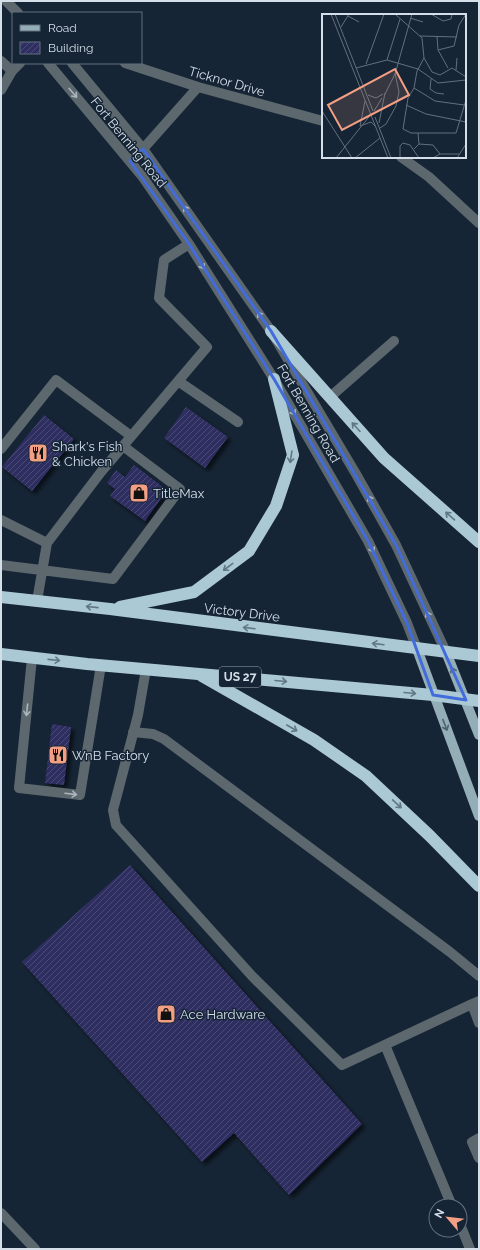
<svg xmlns="http://www.w3.org/2000/svg" width="480" height="1250" font-family="Raleway,sans-serif">
  <defs>
    <pattern id="building-hatch" width="6" height="6" patternUnits="userSpaceOnUse"><rect width="6" height="6" fill="#2f2e61"/><path d="M-1 1l2-2M0 6l6-6M5 7l2-2" fill="none" stroke="#4c4c78"/></pattern>
    <filter id="shadow"><feDropShadow dx="3.5" dy="3.5" stdDeviation="2" flood-color="#0009"/></filter>
  </defs>
  <rect width="100%" height="100%" fill="#162535"/>
  <path fill="url(#building-hatch)" filter="url(#shadow)" d="M186,407L228,437L205,468L164,438Z
    M44,415L74,439L32,491L2,467Z
    M134,465L167,490L145,521L110,496L115,489L107,483L116,470L125,477Z
    M52,724L71,727L64,785L45,783Z
    M130,865L362,1124L289,1195L234,1133L202,1162L22,962Z"/>
  <g fill="none" stroke-linecap="round" stroke-linejoin="round">
    <path stroke="#5c686d" stroke-width="10" d="M6,1L18,13
      M1,61L12,71
      M48,63L142,176L189,244L274,379L368,541L407,623L417,649
      M72,63L143,149L271,331L356,474L396,545L446,652
      M125,63L198,87L323,121
      M1,90L12,71L20,63
      M401,157L429,177L479,223
      M130,161L143,149L198,87
      M178,381L238,422
      M330,397L394,341
      M1,449L56,380L131,436
      M1,520L47,543
      M1,565L113,579L180,489L123,446
      M37,601L47,543L101,472L207,347L159,298L164,260L189,244
      M32,658L19,788L80,795L101,665
      M146,669L138,715L113,810L116,825L252,976L342,1065L472,1004
      M133,732L153,734L164,739L450,952L479,976
      M479,1001L472,1004L479,1023
      M385,1045L452,1206
      M479,1138L472,1142L479,1158
      M1,1213L35,1249
      M460,1224L470,1249"/>
    <path stroke="#94aeb7" stroke-width="10" d="M417,649L479,816
      M446,652L479,735"/>
    <path stroke="#abc9d5" stroke-width="12" d="M271,331L384,458L479,542
      M1,597L110,609L479,656
      M120,607L194,592L249,551L276,506L293,455L274,379
      M1,654L87,664L433,695L479,701
      M202,676L314,740L366,776L430,836L479,886"/>
  </g>
  <defs><path id="oneway-shaft" d="M-6 0H5M1.5-3L5.5 0L1.5 3" fill="none" stroke-width="1.6" stroke-linecap="round" stroke-linejoin="round"/></defs>
  <g stroke="#abb5be">
    <use href="#oneway-shaft" transform="translate(73 93) rotate(50)"/>
    <use href="#oneway-shaft" transform="translate(187 211) rotate(-125)"/>
    <use href="#oneway-shaft" transform="translate(201 264) rotate(58)"/>
    <use href="#oneway-shaft" transform="translate(261 317) rotate(-125)"/>
    <use href="#oneway-shaft" transform="translate(292 410) rotate(60)"/>
    <use href="#oneway-shaft" transform="translate(371 501) rotate(-119)"/>
    <use href="#oneway-shaft" transform="translate(371 547) rotate(65)"/>
    <use href="#oneway-shaft" transform="translate(429 617) rotate(-115)"/>
    <use href="#oneway-shaft" transform="translate(27 710) rotate(96)"/>
    <use href="#oneway-shaft" transform="translate(71 794) rotate(7)"/>
  </g>
  <g stroke="#607785">
    <use href="#oneway-shaft" transform="translate(356 427) rotate(-132)"/>
    <use href="#oneway-shaft" transform="translate(291 457) rotate(99)"/>
    <use href="#oneway-shaft" transform="translate(450 516) rotate(-139)"/>
    <use href="#oneway-shaft" transform="translate(228 567) rotate(143)"/>
    <use href="#oneway-shaft" transform="translate(92 607) rotate(-174)"/>
    <use href="#oneway-shaft" transform="translate(249 628) rotate(-173)"/>
    <use href="#oneway-shaft" transform="translate(378 644) rotate(-173)"/>
    <use href="#oneway-shaft" transform="translate(54 660) rotate(6)"/>
    <use href="#oneway-shaft" transform="translate(281 681) rotate(5)"/>
    <use href="#oneway-shaft" transform="translate(410 693) rotate(5)"/>
    <use href="#oneway-shaft" transform="translate(292 728) rotate(30)"/>
    <use href="#oneway-shaft" transform="translate(397 804) rotate(43)"/>
  </g>
  <g stroke="#4f6370">
    <use href="#oneway-shaft" transform="translate(454 673) rotate(-113)"/>
    <use href="#oneway-shaft" transform="translate(445 725) rotate(69)"/>
  </g>
  <path fill="none" stroke="#426bdc" stroke-width="3" stroke-linejoin="round" d="M143,149L271,331L396,545L466,700L433,695L407,623L368,541L274,379L189,244L130,161Z"/>
  <defs>
    <symbol id="restaurant-square" viewBox="-11 -11 22 22"><rect x="-9" y="-9" width="18" height="18" rx="4" fill="#f39f84" stroke="#162535"/><path d="M-5-6h1v4h1v-4h1v4h1v-4h1v5L-1.5 .5V6h-2V.5L-5-1ZM5-6V6H3V1.5H1.5Q1.5-4 5-6Z" fill="#111"/></symbol>
    <symbol id="shop-square" viewBox="-11 -11 22 22"><rect x="-9" y="-9" width="18" height="18" rx="4" fill="#f39f84" stroke="#162535"/><path d="M-5-2.5h2.3a2.7 3.5 0 0 1 5.4 0H5L5.5 6h-11ZM-1.5-2.5h3a1.5 2.3 0 0 0-3 0Z" fill="#111"/></symbol>
  </defs>
  <g fill-rule="evenodd">
    <use href="#restaurant-square" x="27" y="442" width="22" height="22"/>
    <use href="#shop-square" x="128" y="482" width="22" height="22"/>
    <use href="#restaurant-square" x="47" y="744" width="22" height="22"/>
    <use href="#shop-square" x="155" y="1003" width="22" height="22"/>
  </g>
  <g text-anchor="middle" stroke-width="3" stroke-linejoin="round" paint-order="stroke">
    <rect fill="#162535" stroke="#9ca7b4" stroke-width="1" x="219" y="667" width="42" height="20" rx="3"/>
    <g font-size="12" font-weight="bold" fill="#d5dfea">
      <text x="240" y="681">US 27</text>
    </g>
    <g font-size="13" fill="#d5dfea" stroke="#162535">
      <text transform="translate(227 81) rotate(16)" y="5">Ticknor Drive</text>
      <text transform="translate(129 142) rotate(51)" y="5">Fort Benning Road</text>
      <text transform="translate(309 413) rotate(60)" y="5">Fort Benning Road</text>
      <text transform="translate(242 612) rotate(7)" y="5">Victory Drive</text>
    </g>
    <g font-size="13" fill="#d5dfea" stroke="#162535" text-anchor="start">
      <text x="52" y="451">Shark's Fish<tspan x="52" dy="15">&amp; Chicken</tspan></text>
      <text x="153" y="498">TitleMax</text>
      <text x="72" y="760">WnB Factory</text>
      <text x="180" y="1019">Ace Hardware</text>
    </g>
  </g>
  <g transform="translate(322 14)">
    <rect width="144" height="144" fill="#162535"/>
    <path fill="none" stroke="#626f7d" stroke-width="1" d="M9,0L66,144M13,0L51,97M73,0L100,24L102,44L110,58L118,61L130,54L144,63M109,0L121,7L129,5L130,0M26,2L37,8M88,4L101,8M19,13L27,0M98,22L135,23M115,22L116,36L126,54M116,36L132,32L137,11L144,0M102,44L95,57L92,74L86,84L81,115L89,119H134L144,86M65,46L78,5M44,50L62,0M34,54L65,46L96,55L116,69L144,66M134,56L135,44M109,65L108,75L114,79L122,80M92,74L113,87L142,91M63,80L73,60L90,0M46,81L54,84L61,80M84,91L104,100L144,108M0,97L30,144M52,97L60,84M53,103L69,144M57,109L63,79M38,112L43,87M38,112L49,108L53,112M58,114L64,110L74,92L77,78L73,59M97,130L111,131L118,140M92,135L97,130L96,119M14,144L50,99M33,144L58,124M78,144V132L81,129L88,131L97,144M111,144L118,140H137M135,144L144,130"/>
    <path fill="#f39f84" fill-opacity="0.15" stroke="#f39f84" stroke-width="2" d="M73,55L87,81L20,116L6,91Z"/>
    <rect width="144" height="144" fill="none" stroke="#d5dfea" stroke-width="2"/>
  </g>
  <rect width="480" height="1250" fill="none" stroke="#d5dfea" stroke-width="4"/>
  <rect x="12" y="12" width="130" height="52" fill="#162535" stroke="#626f7d"/>
  <rect x="20" y="25" width="20" height="6" fill="#94aeb7" stroke="#626f7d"/>
  <text x="48" y="32" font-size="12" fill="#d5dfea">Road</text>
  <rect x="20" y="42" width="20" height="12" fill="url(#building-hatch)" stroke="#626f7d"/>
  <text x="48" y="52" font-size="12" fill="#d5dfea">Building</text>
  <g transform="translate(448 1218) rotate(298)"><circle r="19" fill="#162535" stroke="#626f7d"/>
  <path d="M0-3L7 15L0 10L-7 15Z" fill="#f39f84"/>
  <text y="-6" font-size="11" font-weight="bold" text-anchor="middle" fill="#d5dfea">N</text>
  </g>
</svg>
